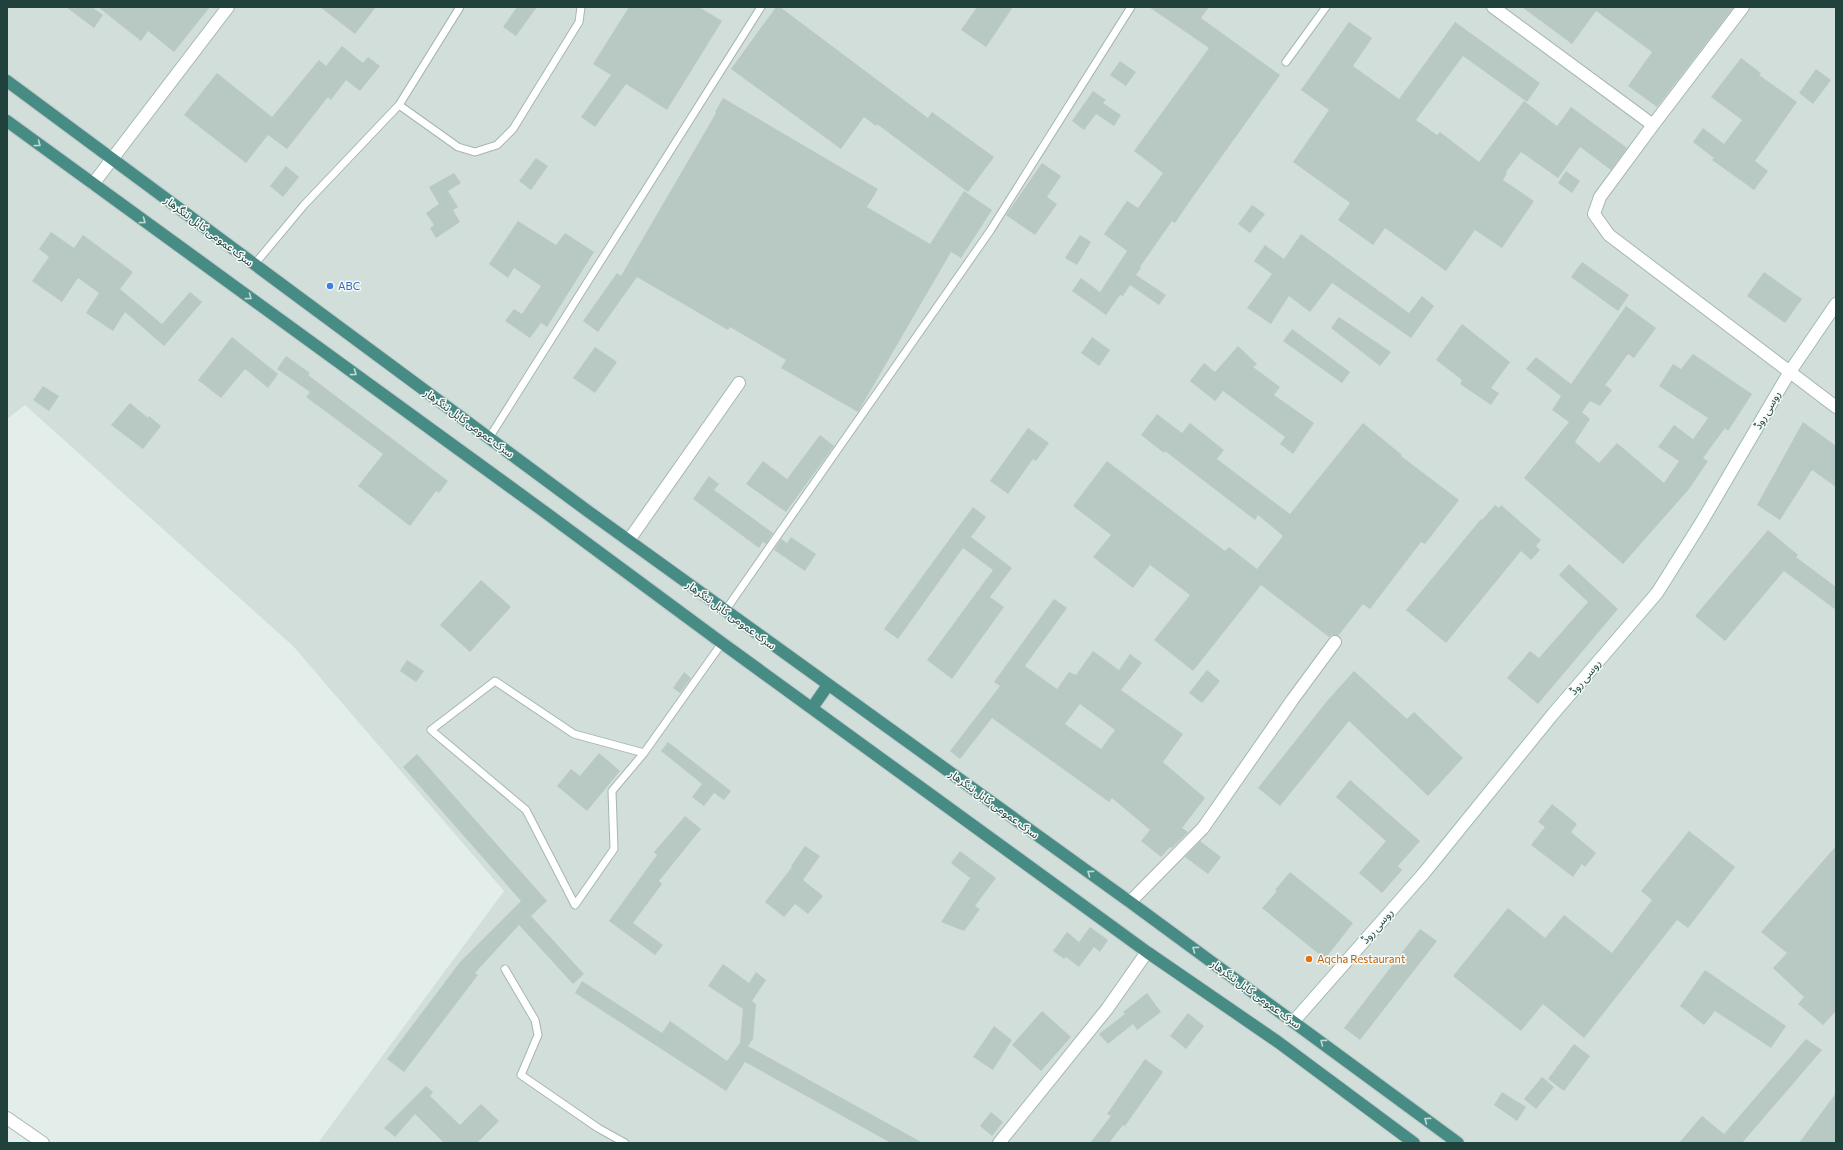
<svg xmlns="http://www.w3.org/2000/svg" width="1843" height="1150" font-family="Commissioner,'Noto Sans Arabic',sans-serif">
  <rect width="100%" height="100%" fill="#e3eeea"/>
  <path fill="#d1deda" d="M7,7H1836V1143H318L504,891L293,646L25,405L7,419Z"/>
  <path fill="#b8c9c4" fill-rule="evenodd" d="M66,7H92L103,15L94,28Z
    M98,7H210L174,52L148,31L141,41Z
    M320,7H376L355,34Z
    M517,7H537L516,36L503,27Z
    M629,7H699L722,21L667,110L626,84L595,127L581,117L611,75L593,64Z
    M776,7H780L928,118L932,112L994,157L968,192L877,124L876,126L864,117L841,149L731,69Z
    M977,7H1013L986,47L961,30Z
    M1149,7H1209L1201,18L1280,75L1192,198L1175,223L1172,221L1140,267L1141,268L1136,275L1166,295L1159,305L1130,285L1123,296L1120,295L1106,315L1072,291L1081,278L1100,292L1127,251L1104,234L1127,201L1138,208L1163,173L1134,151L1209,48Z
    M1522,7H1734L1657,107L1628,86L1652,52L1596,11L1572,44Z
    M1349,22L1372,38L1353,66L1399,99L1455,22L1540,83L1527,102L1463,56L1416,120L1437,135L1440,132L1479,162L1524,101L1557,126L1571,107L1627,148L1611,170L1580,147L1558,178L1521,152L1506,172L1507,173L1503,180L1534,201L1502,248L1475,230L1446,271L1385,228L1373,245L1338,220L1350,203L1293,162L1329,110L1301,90Z
    M342,46L363,63L368,57L380,66L360,91L346,80L331,100L328,97L287,149L268,135L246,163L184,115L217,73L272,117L319,60L326,66Z
    M1741,58L1761,73L1759,75L1797,102L1755,161L1768,171L1754,190L1712,160L1714,158L1693,142L1703,128L1724,144L1742,120L1711,97Z
    M1120,61L1136,72L1126,86L1110,75Z
    M1816,69L1831,80L1813,104L1799,93Z
    M1093,91L1106,100L1103,103L1121,115L1114,126L1096,114L1084,130L1072,121Z
    M723,98L878,189L867,207L930,244L964,191L992,210L961,258L951,252L858,412L781,368L786,360L730,327L728,330L637,277L598,332L583,321L617,273L621,276L716,113L715,112Z
    M536,158L548,166L531,190L519,181Z
    M1042,163L1061,176L1047,197L1057,204L1035,235L1006,215Z
    M286,166L299,177L283,197L270,186Z
    M1566,171L1580,181L1572,193L1558,183Z
    M454,173L461,183L448,191L458,207L453,210L460,222L436,238L430,228L434,225L426,213L439,204L429,187Z
    M1252,205L1265,214L1250,233L1238,224Z
    M518,221L556,245L565,233L594,252L547,327L541,323L530,338L505,321L514,309L522,314L541,286L514,268L508,278L489,264Z
    M51,232L74,248L83,235L133,272L120,289L162,324L190,292L202,302L164,346L125,312L113,331L86,313L99,293L78,278L62,302L32,281L49,257L39,249Z
    M1301,234L1409,313L1422,296L1434,306L1411,338L1332,283L1310,312L1289,296L1271,324L1247,308L1272,274L1254,261L1265,245L1284,259Z
    M1080,235L1091,242L1077,265L1065,258Z
    M1582,262L1629,295L1618,311L1571,277Z
    M1764,272L1802,299L1785,323L1747,296Z
    M1626,306L1656,328L1634,358L1628,354L1612,376L1605,385L1612,390L1600,406L1590,401L1582,412L1590,419L1575,442L1599,463L1617,443L1664,483L1679,461L1658,447L1674,425L1693,439L1708,418L1659,386L1673,364L1681,369L1693,354L1752,394L1728,431L1725,428L1703,458L1708,461L1689,489L1623,564L1524,478L1569,422L1552,410L1561,396L1526,369L1536,357L1571,384Z
    M1339,317L1391,352L1380,366L1331,328Z
    M1462,324L1510,362L1491,388L1499,393L1491,405L1460,384L1462,380L1436,360Z
    M1292,329L1350,372L1342,383L1283,341Z
    M232,337L278,374L268,388L245,369L221,398L198,380Z
    M1092,337L1110,350L1099,366L1081,353Z
    M1238,346L1257,364L1253,367L1280,387L1274,395L1314,423L1293,454L1280,444L1285,437L1223,391L1215,401L1190,381L1204,363L1215,372Z
    M595,347L617,362L595,393L573,378Z
    M286,356L310,373L308,375L448,481L439,493L436,491L410,526L358,486L383,454L306,397L310,392L277,369Z
    M43,386L59,396L49,411L33,400Z
    M130,403L148,418L149,416L161,426L143,449L111,425Z
    M1157,414L1182,433L1190,423L1224,450L1217,459L1290,514L1363,423L1402,455L1401,456L1459,500L1425,544L1421,542L1370,609L1363,604L1338,636L1332,635L1329,637L1261,585L1193,671L1154,640L1190,595L1150,565L1133,588L1093,557L1111,535L1073,506L1107,461L1225,551L1229,547L1257,569L1283,536L1258,515L1255,520L1165,451L1164,453L1141,435Z
    M1803,422L1836,446V487L1812,470L1780,520L1757,505Z
    M1028,428L1049,443L1036,461L1033,459L1008,494L990,481Z
    M820,435L834,446L786,512L746,484L763,461L787,479Z
    M709,476L719,484L714,490L773,533L766,544L763,542L759,548L693,499Z
    M1495,505L1499,508L1501,505L1541,540L1536,546L1540,550L1531,560L1521,551L1446,643L1406,610L1481,519L1482,520Z
    M973,507L986,517L971,537L1012,568L990,597L1004,607L952,679L927,660L993,570L963,548L898,639L884,629Z
    M1768,530L1798,555L1796,557L1836,587V610L1784,571L1725,641L1695,616Z
    M791,537L816,554L805,571L774,550L781,539L787,543Z
    M1569,564L1618,609L1538,704L1507,678L1530,651L1539,658L1588,602L1559,575Z
    M481,580L511,607L470,652L440,625Z
    M1054,599L1067,608L1025,666L1057,689L1069,672L1076,675L1093,651L1119,670L1130,654L1142,663L1121,690L1183,734L1163,762L1205,798L1182,828L1188,832L1172,848L1170,847L1161,857L1141,841L1150,830L1112,798L1109,802L992,718L960,759L950,751L1000,686L994,682ZM1080,704L1115,730L1101,749L1065,724Z
    M407,660L424,671L416,682L400,671Z
    M1207,670L1220,681L1202,703L1189,693Z
    M1354,671L1407,719L1414,712L1463,758L1428,796L1349,721L1280,806L1258,788L1327,701Z
    M684,672L691,678L680,693L673,688Z
    M668,742L731,791L724,800L714,793L704,806L692,797L702,784L661,751Z
    M599,753L620,771L587,811L557,786L571,769L580,776Z
    M417,754L547,901L531,916L584,974L573,984L519,925L475,973L478,975L404,1072L387,1059L460,962L521,901L403,767Z
    M1350,780L1420,841L1398,866L1402,870L1382,893L1359,873L1386,841L1336,797Z
    M1552,804L1577,824L1571,832L1596,853L1585,867L1582,864L1573,877L1531,845L1545,827L1538,822Z
    M685,816L701,829L659,881L662,884L633,923L663,945L655,955L609,921L657,855L654,852Z
    M1689,831L1735,867L1688,928L1677,920L1584,1038L1543,1004L1521,1031L1453,976L1508,908L1545,938L1564,915L1612,953L1652,900L1641,891Z
    M1200,841L1221,857L1208,874L1185,857Z
    M805,846L820,856L803,880L823,896L808,914L795,904L784,917L765,902L792,867L791,866Z
    M1836,846V1011L1823,1025L1798,1004L1804,997L1773,968L1787,953L1761,932Z
    M960,851L996,878L975,906L980,909L964,931L941,922L970,878L951,863Z
    M1290,872L1353,923L1325,959L1262,908L1277,891L1275,890Z
    M1090,927L1108,940L1100,952L1094,947L1079,967L1066,957L1064,959L1053,951L1067,932L1079,942Z
    M1420,929L1437,941L1360,1040L1344,1028Z
    M723,964L749,983L756,972L766,980L752,1001L756,1004L753,1039L748,1046L923,1143H891L745,1062L726,1091L575,993L582,981L662,1033L670,1021L727,1061L740,1043L743,1009L708,986Z
    M1705,970L1786,1026L1771,1048L1715,1011L1704,1025L1680,1006Z
    M1147,993L1161,1012L1137,1030L1133,1024L1108,1044L1099,1034L1125,1014L1123,1012Z
    M1042,1011L1071,1037L1041,1071L1012,1045Z
    M1188,1013L1204,1026L1186,1049L1170,1036Z
    M994,1026L1012,1040L993,1070L973,1057Z
    M1806,1039L1822,1050L1742,1143H1679L1702,1116L1724,1134Z
    M1574,1044L1590,1056L1564,1091L1548,1079Z
    M1145,1059L1163,1072L1125,1126L1123,1125L1109,1143H1090L1111,1116L1107,1114Z
    M1542,1077L1554,1087L1536,1109L1524,1099Z
    M426,1086L433,1092L430,1096L460,1125L481,1104L499,1121L477,1143H444L415,1114L395,1137L384,1128Z
    M1502,1092L1526,1107L1517,1121L1494,1105Z
    M1836,1093V1143H1799Z
    M991,1112L1003,1122L992,1136L980,1126Z"/>
  <g fill="none" stroke-linecap="round" stroke-linejoin="round">
    <defs>
      <path id="service" d="M1286,62L1326,7
        M399,105L458,147L475,152L497,145L513,129L579,22L581,7
        M254,265L304,205L399,105L460,7
        M489,438L761,7
        M725,611L990,231L1131,7
        M644,753L612,791L614,849L575,905L526,810L431,730L495,681L574,734L644,753L722,643
        M505,969L535,1020L538,1035L521,1075L598,1128L625,1143"/>
      <path id="minor" d="M1493,7L1653,125
        M1743,7L1653,125L1600,197L1594,214L1609,235L1836,407
        M93,184L228,7
        M629,540L739,383
        M1130,902L1203,828L1293,699L1335,642
        M7,1118L43,1143
        M999,1143L1107,1009L1147,952"/>
      <path id="secondary" d="M1294,1021L1424,873L1553,714L1657,593L1701,523L1789,373L1836,304"/>
      <path id="trunk" d="M7,81L589,512L1130,902L1458,1143
        M7,121L542,510L722,643L1147,952L1278,1042L1414,1143
        M812,708L828,685"/>
    </defs>
    <use href="#service" stroke="#a5b7b3" stroke-width="9"/>
    <use href="#minor" stroke="#a5b7b3" stroke-width="14"/>
    <use href="#secondary" stroke="#a0bab5" stroke-width="14"/>
    <use href="#trunk" stroke="#c1cac9" stroke-width="14"/>
    <use href="#service" stroke="#fff" stroke-width="7"/>
    <use href="#minor" stroke="#fff" stroke-width="12"/>
    <use href="#secondary" stroke="#fff" stroke-width="12"/>
    <use href="#trunk" stroke="#478b85" stroke-width="12"/>
  </g>
  <defs><path id="oneway-chevron" d="M-2-3.5L2.5 0L-2 3.5" fill="none" stroke-width="1.6" stroke-linecap="round" stroke-linejoin="round"/></defs>
  <g stroke="#c0d9d6">
    <use href="#oneway-chevron" transform="translate(38 144) rotate(37)"/>
    <use href="#oneway-chevron" transform="translate(143 221) rotate(36)"/>
    <use href="#oneway-chevron" transform="translate(249 297) rotate(36)"/>
    <use href="#oneway-chevron" transform="translate(354 373) rotate(36)"/>
    <use href="#oneway-chevron" transform="translate(1090 873) rotate(-144)"/>
    <use href="#oneway-chevron" transform="translate(1195 949) rotate(-144)"/>
    <use href="#oneway-chevron" transform="translate(1323 1042) rotate(-143)"/>
    <use href="#oneway-chevron" transform="translate(1427 1120) rotate(-143)"/>
  </g>
  <circle fill="#3f7fe0" stroke="#f4faf8" stroke-width="1.5" cx="330" cy="286" r="4"/>
  <circle fill="#e8710a" stroke="#f4faf8" stroke-width="1.5" cx="1309" cy="959" r="4"/>
  <g text-anchor="middle" stroke-width="3" stroke-linejoin="round" paint-order="stroke">
    <g font-size="11" fill="#21413d" stroke="#f4faf8">
      <text transform="translate(209 231) rotate(37)" y="4">سرک عمومی کابل ننگرهار</text>
      <text transform="translate(1767 410) rotate(-60)" y="4">روسی روڈ</text>
      <text transform="translate(469 423) rotate(36)" y="4">سرک عمومی کابل ننگرهار</text>
      <text transform="translate(731 615) rotate(36)" y="4">سرک عمومی کابل ننگرهار</text>
      <text transform="translate(1585 677) rotate(-50)" y="4">روسی روڈ</text>
      <text transform="translate(994 804) rotate(36)" y="4">سرک عمومی کابل ننگرهار</text>
      <text transform="translate(1377 926) rotate(-49)" y="4">روسی روڈ</text>
      <text transform="translate(1256 994) rotate(36)" y="4">سرک عمومی کابل ننگرهار</text>
    </g>
    <g font-size="11" fill="#366cbe" stroke="#f4faf8" text-anchor="start">
      <text x="338" y="290">ABC</text>
    </g>
    <g font-size="11" fill="#c56008" stroke="#f4faf8" text-anchor="start">
      <text x="1317" y="963">Aqcha Restaurant</text>
    </g>
  </g>
  <rect width="1843" height="1150" fill="none" stroke="#21413d" stroke-width="16"/>
</svg>
